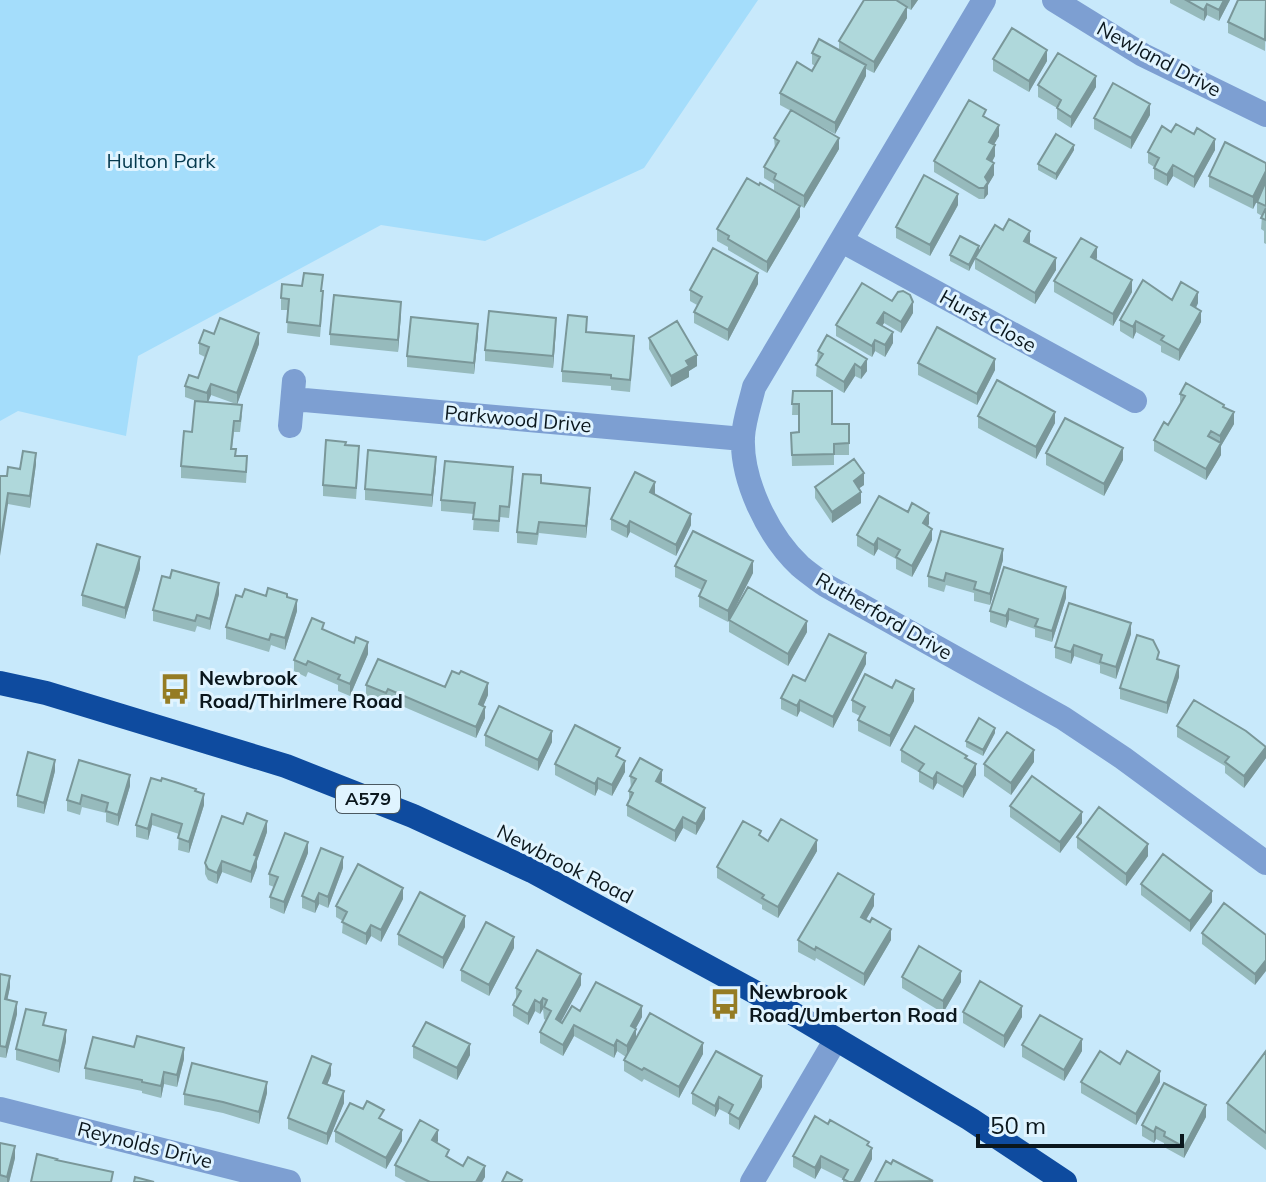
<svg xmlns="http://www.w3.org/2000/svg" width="1266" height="1182" font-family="Mulish,sans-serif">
  <rect width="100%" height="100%" fill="#c8e9fb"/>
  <path fill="#a4ddfb" d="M0,0H758L644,168L485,241L381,225L138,356L126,436L18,411L0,421Z"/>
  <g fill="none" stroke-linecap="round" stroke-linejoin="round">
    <path stroke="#7d9fd2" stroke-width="24" d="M984,0L754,387C750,404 744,420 743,437C741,480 768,536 800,566C808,573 817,579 825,585L1063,718L1123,758L1266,863
      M1054,0L1143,55L1266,115
      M842,241L1135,401
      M293,399L743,439
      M290,426L294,381
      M0,1109L289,1182
      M752,1182L836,1039"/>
    <path stroke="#0e4b9f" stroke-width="24" d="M0,683L46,693L286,766L413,816L532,871L782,1007L970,1119L1065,1182"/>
  </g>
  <path fill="#96babc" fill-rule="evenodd" d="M864,0H918L911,10L907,8V18L874,73L866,69V76L835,134L803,117L839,149L804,208L774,190V184L764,178V167L775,149L774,138L791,111L780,105V93L812,71L815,66L812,64V53L839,50V41Z
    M1170,0H1230L1219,21L1207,15L1204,21L1170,3Z
    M1266,0L1265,51L1228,33V22Z
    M993,59L1047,61L1029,92L993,71Z
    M1038,85L1096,87L1071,128L1057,119V108L1038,97Z
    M1150,115L1131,149L1094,129V118Z
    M986,118L999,136L994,144L995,156L992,162L994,175L988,185V194L984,199H979L934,172V161Z
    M1171,132L1215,150L1194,188L1173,176L1167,186L1154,179V167L1148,163V152Z
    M1074,150L1056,180L1038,170V164Z
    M1266,163V244L1264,243V231L1261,229L1262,216L1257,213V202L1261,193L1253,209L1209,187V176Z
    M958,205L930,256L896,238V227Z
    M800,217L767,273L728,250V247L717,241V229Z
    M1003,230L1030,242V244L1056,270L1035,304L975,269V258L969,271L950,261V255L979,252Z
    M1097,258L1096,260L1132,292L1113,326L1054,292V281Z
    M862,283L913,313L901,333L884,323L882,326L893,343L885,357L875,351L872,357L836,336V325Z
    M758,284L728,341L694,323V312L697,305L690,301V290Z
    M322,291L323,302L320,337L287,333L288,310H281V298Z
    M1172,300L1198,303L1196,308L1201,322L1179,361L1161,352V346L1136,332L1133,339L1120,331V320Z
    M401,313L398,352L330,345V334Z
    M556,329L553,368L485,361V350Z
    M587,332L634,348L630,392L611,390V386L562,382V371Z
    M214,334L259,344L237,404L242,416L240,432H234L232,449L236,456L247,468L246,483L181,478V466L192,432L196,401L185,397V386L198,378L205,357L199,354V343ZM211,395L236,404L208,402Z
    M478,335L474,374L407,367V356Z
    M827,335L867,371L861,379L855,376L844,393L816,376L818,351Z
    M649,338L697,366L689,371V377L671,387L649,349Z
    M918,363L995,370L977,405L918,375Z
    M793,391L832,424H849V455H834V465L792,466L791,433L799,432V415H792Z
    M1180,394L1224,407L1234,424L1221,446V455L1206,480L1154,451V440L1168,425L1180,404Z
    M978,416L1055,423L1036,459L978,428Z
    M1046,453L1123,460L1104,496L1046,465Z
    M359,457L356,499L323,496V485Z
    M36,464L30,508L8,504L7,476L20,469Z
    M436,468L432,507L365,500V489Z
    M513,479L509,518L500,517L499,532L473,530L474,514L441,511V500Z
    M541,483L590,499L586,538L539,533L537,545L517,543V532Z
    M864,485L859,488L861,503L832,523L815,498V487Z
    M655,494L654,495L691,525L676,556L630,532L627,538L611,530V519Z
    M929,524L927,526L932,540L912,577L896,569V559L878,549L874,556L857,546V535Z
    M1003,560L990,605L974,601V593L946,585L944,592L928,587V576Z
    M675,566L753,573L728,622L699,607V596L702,590L675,577Z
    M140,569L125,619L82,606V595Z
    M219,594L210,630L197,626L195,632L153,621V610Z
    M266,596L287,597L297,611L285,650L271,645L269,652L226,639V627L242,597Z
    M1066,598L1052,642L1035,637V629L1023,625L1009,620L1006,628L990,622V611Z
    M729,620L807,632L788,666L729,632Z
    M324,630L368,654L350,696L338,691V685L308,672L306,677L294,671V660Z
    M1131,634L1116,679L1100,673V665L1074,656L1071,664L1055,658V647Z
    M1159,659L1179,677L1167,714L1120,699V688Z
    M866,664L833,728L800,711L797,717L781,709V698L805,681Z
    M366,685L445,687L488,695L483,706L485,718L476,738L388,700L386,705L366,697Z
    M852,700L914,701L890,747L858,731V720L860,716L852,712Z
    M1177,726L1266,758L1244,788L1225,773V766L1177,737Z
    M995,733L983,756L966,747V741Z
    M485,735L552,742L538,771L485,746Z
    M901,750L967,758L976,775L963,798L937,783L933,790L919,782V772L901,762Z
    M620,759L625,772L612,796L598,789L595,796L555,775V764Z
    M79,760L130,786L118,826L106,822V813L82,807L80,815L67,811V800Z
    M1034,762L1011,795L984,776V764Z
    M55,771L44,814L17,807V795Z
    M630,776L662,781L660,783L705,819L696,835L683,828L675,842L627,816V805L629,801V791L631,788Z
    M151,778L204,805L189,853L178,850L179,834L152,825L148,840L136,837V825Z
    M1010,806L1082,823L1060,853L1010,817Z
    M267,832L257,861V867L251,883L222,872L217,884L208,880L205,874V863Z
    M761,837L768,841L817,851L778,918L762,909V905L717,878V867Z
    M1077,837L1148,856L1126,886L1077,848Z
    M308,853L284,914L270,908V897L274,887L269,885V874Z
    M343,868L328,908L319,904L315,913L302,908V896Z
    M1141,884L1212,902L1190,932L1141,895Z
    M403,899L381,942L371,936L366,945L342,933L343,921L336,917V906Z
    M874,906L866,920L891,940L864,986L816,958L815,961L798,952V940Z
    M465,927L443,969L398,945V934Z
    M1202,933L1266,935L1255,985L1202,944Z
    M514,948L489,996L461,981V970Z
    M0,974L10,987L7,1000L17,1014L6,1058L0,1057Z
    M902,977L961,982L943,1013L902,988Z
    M581,985L560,1022L562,1023L580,1011L642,1017L636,1028V1037L703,1054L679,1098L644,1079L642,1082L624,1071V1060L626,1057L617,1051L614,1058L574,1036L563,1056L540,1043V1032L546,1020L544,1019L543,1009L540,1014L535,1011L528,1025L513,1016V1005L516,1000V988Z
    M963,1012L1022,1017L1004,1048L963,1023Z
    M46,1025L66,1041L59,1073L16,1060V1049Z
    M1022,1045L1082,1051L1064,1081L1022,1057Z
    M413,1046L470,1055L457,1080L413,1058Z
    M1266,1051V1150L1227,1120V1103Z
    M184,1059L177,1087L164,1084L161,1098L142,1093V1091L85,1079V1068Z
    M1120,1064L1160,1082L1136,1125L1081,1093V1082Z
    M331,1075L327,1085L344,1103L327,1145L288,1129V1118Z
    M762,1087L739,1130L729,1124V1114L719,1109L715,1117L692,1104V1093Z
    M267,1093L259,1124L223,1113L184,1105V1094Z
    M1206,1117L1184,1158L1164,1147V1143L1156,1139L1154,1143L1142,1136V1125Z
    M335,1131L402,1141L386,1169L335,1142Z
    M438,1141L437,1143L449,1158L485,1177L482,1182H406L395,1176V1165Z
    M0,1143L15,1158L9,1182H0Z
    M869,1146L872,1159L860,1182H843V1179L821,1168L815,1179L793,1167V1156Z"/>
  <path fill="#7a9799" d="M911,0H918L911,10Z
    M1224,0H1230L1219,21V10Z
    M1207,4V15L1204,21V10Z
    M907,7V18L874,73V62Z
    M1047,50V61L1029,92V81Z
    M866,65V76L835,134V123Z
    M1096,76V87L1071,128V117Z
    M1150,104V115L1131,149V138Z
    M999,125V136L989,153V142Z
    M839,138V149L804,208V196Z
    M1215,139V150L1194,188V177Z
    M995,145V156L987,171V159Z
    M1074,145V150L1056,180V174Z
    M994,163V175L988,185V194L984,199L985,177Z
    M1173,165V176L1167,186V175Z
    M1266,171V182L1253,209V197Z
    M958,194V205L930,256V245Z
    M800,206V217L767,273V262Z
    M1030,231V242L1024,252V241Z
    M979,246V252L969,271V265Z
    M1097,247V258L1091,268V257Z
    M1056,258V270L1035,304V293Z
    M758,273V284L728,341V330Z
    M1132,280V292L1113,326V314Z
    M1198,292V303L1191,317V305Z
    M401,302V313L398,352V340Z
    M913,302V313L901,333V322Z
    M1201,311V322L1179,361V350Z
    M884,312V323L877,334V323Z
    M556,318V329L553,368V356Z
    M1136,321V332L1133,339V327Z
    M478,324V335L474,374V363Z
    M893,332V343L885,357V345Z
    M259,333V344L237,405V393Z
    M875,340V351L872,357V346Z
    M697,355V366L689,371V377L671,387V376L686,361Z
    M867,359V371L861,379V368Z
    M995,359V370L977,405V394Z
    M855,364V376L844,393V382Z
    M211,384V395L207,405V393Z
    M1055,412V423L1036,459V447Z
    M1234,412V424L1221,446V455L1206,480V469L1220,445V436Z
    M1123,448V460L1104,496V484Z
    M36,453V464L30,508V496Z
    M436,457V468L432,507V495Z
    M864,473V485L854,492V481Z
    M655,482V494L650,504V492Z
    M590,488V499L586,538V526Z
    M861,492V503L832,523V512Z
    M8,493V504L0,556V545Z
    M929,513V524L923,534V523Z
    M691,514V525L676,556V545Z
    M630,521V532L627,538V527Z
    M932,529V540L912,577V566Z
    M878,538V549L874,556V545Z
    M1003,549V560L990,605V594Z
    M140,557V569L125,619V608Z
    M753,561V573L728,622V611Z
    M219,583V594L210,630V619Z
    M1066,587V598L1052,642V631Z
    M297,600V611L285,650V638Z
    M1009,609V620L1006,628V616Z
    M807,621V632L788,666V654Z
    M1131,623V634L1116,679V667Z
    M368,642V654L350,696V684Z
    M1074,645V656L1071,664V652Z
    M866,653V664L833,728V717Z
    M1179,666V677L1167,714V703Z
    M488,683V695L479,716V704Z
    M914,689V701L890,747V736Z
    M800,700V711L797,717V706Z
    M485,707V718L476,738V727Z
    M995,728V733L983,756V750Z
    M552,731V742L538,771V760Z
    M1266,747V758L1244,788V776Z
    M1034,750V762L1011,795V783Z
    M55,760V771L44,814V803Z
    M625,761V772L612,796V785Z
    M976,764V775L963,798V787Z
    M662,770V781L656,792V781Z
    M937,772V783L933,790V779Z
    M130,775V786L118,826V815Z
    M598,778V789L595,796V784Z
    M204,794V805L189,853V842Z
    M705,808V819L696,835V824Z
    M1082,812V823L1060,853V842Z
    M152,814V825L148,840V829Z
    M683,817V828L675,842V831Z
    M267,821V832L257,861V867L251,883V872L254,855Z
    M817,840V851L778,918V907Z
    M308,842V853L284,914V902Z
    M1148,844V856L1126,886V874Z
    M343,857V868L328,908V897Z
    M222,861V872L217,884V873Z
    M403,888V899L381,942V930Z
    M1212,891V902L1190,932V921Z
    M319,893V904L315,913V902Z
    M874,894V906L861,928V917Z
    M465,916V927L443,969V958Z
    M371,925V936L366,945V934Z
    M891,929V940L864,986V974Z
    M514,937V948L489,996V985Z
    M1266,960V971L1255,985V974Z
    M961,971V982L943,1013V1001Z
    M581,974V985L556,1031V1019Z
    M10,976V987L5,1011V999Z
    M543,998V1009L540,1014V1003Z
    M535,1000V1011L528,1025V1014Z
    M17,1002V1014L6,1058V1047Z
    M642,1006V1017L631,1037V1026Z
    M1022,1006V1017L1004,1048V1036Z
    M574,1025V1036L563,1056V1045Z
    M636,1029V1040L627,1057V1046Z
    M66,1030V1041L59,1073V1061Z
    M1082,1039V1051L1064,1081V1070Z
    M617,1040V1051L614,1058V1046Z
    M703,1043V1054L679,1098V1087Z
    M470,1044V1055L457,1080V1068Z
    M184,1048V1059L177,1087V1075Z
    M331,1064V1075L323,1095V1083Z
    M1160,1071V1082L1136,1125V1114Z
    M164,1072V1084L161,1098V1086Z
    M762,1076V1087L739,1130V1119Z
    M267,1082V1093L259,1124V1112Z
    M344,1091V1103L327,1145V1134Z
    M719,1097V1109L715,1117V1106Z
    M1206,1105V1117L1184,1158V1147Z
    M1156,1127V1139L1154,1143V1132Z
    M402,1130V1141L386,1169V1158Z
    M438,1130V1141L432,1152V1140Z
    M15,1146V1158L9,1182H7V1177Z
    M872,1148V1159L860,1182H854Z
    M821,1156V1168L815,1179V1168Z
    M485,1166V1177L482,1182H476Z"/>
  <path fill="#afd8db" stroke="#7a9799" stroke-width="2" d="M864,0H896L907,7L874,62L839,41Z
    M1186,0H1224L1219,10L1207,4L1204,10Z
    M1238,0H1266L1265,40L1228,22Z
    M1012,28L1047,50L1029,81L993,59Z
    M819,39L866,65L835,123L780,93L797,62L812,71L820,57L812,53Z
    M1058,53L1096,76L1071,117L1057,108L1061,100L1038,85Z
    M1113,83L1150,104L1131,138L1094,118Z
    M969,100L986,110L983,116L999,125L989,142L995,145L987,159L994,163L985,177L988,182L984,188H979L934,161Z
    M791,110L839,138L804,196L774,179L776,174L764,167L779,141L774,138Z
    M1176,124L1194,134L1197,128L1215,139L1194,177L1173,165L1167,175L1154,168L1159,158L1148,152L1162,126L1171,132Z
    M1056,134L1074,145L1056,174L1038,164Z
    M1225,142L1266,163V171L1253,197L1209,176Z
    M924,175L958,194L930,245L896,227Z
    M747,178L759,185L760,183L800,206L767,262L728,239L729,236L717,229Z
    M1266,181V206L1257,202Z
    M1266,208V220L1261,218Z
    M1009,219L1030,231L1024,241L1056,258L1035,293L975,258L995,225L1003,230Z
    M960,236L979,246L969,265L950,255Z
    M1081,238L1097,247L1091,257L1132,280L1113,314L1054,281Z
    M713,248L758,273L728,330L694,312L702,297L690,290Z
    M304,273L323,275L321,291H323L320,326L287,322L289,299L281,298L282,284L302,286Z
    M1143,280L1172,300L1181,282L1198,292L1191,305L1201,311L1179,350L1161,340L1164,336L1136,321L1133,327L1120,320Z
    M862,283L892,301L898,292L903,291L910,295L913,302L901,322L884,312L877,323L893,332L885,345L875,340L872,346L836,325Z
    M334,295L401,302L398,340L330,334Z
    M489,311L556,318L553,356L485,350Z
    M568,315L587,317L586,332L634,336L630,380L611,378V375L562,371Z
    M411,317L478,324L474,363L407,356Z
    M220,318L259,333L237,393L211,384L207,393L185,386L189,375L198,378L209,347L199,343L204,330L214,334Z
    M677,321L697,355L686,361L689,366L671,376L649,338Z
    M937,327L995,359L977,394L918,363Z
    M827,335L867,359L861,368L855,364L844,382L816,365L823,354L818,351Z
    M997,380L1055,412L1036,447L978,416Z
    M1186,383L1224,405L1223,407L1234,412L1220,436L1211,431L1208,436L1221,443L1206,469L1154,440L1164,422L1168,425L1185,396L1180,394Z
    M793,391H832V424H849V443L834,444V454L792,455L791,433L799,432V404H792Z
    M195,401L242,405L240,421H234L231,449H236L235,456H247L246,472L181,466L184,431L192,432Z
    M1065,418L1123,448L1104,484L1046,453Z
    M326,440L346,442L345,445L359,446L356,488L323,485Z
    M368,450L436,457L432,495L365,489Z
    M23,451L36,453L30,496L8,493L0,545V476H7L8,467L20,469Z
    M854,459L864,473L854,481L861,492L832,512L815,487Z
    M445,461L513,467L509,507L500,506L499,521L473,519L475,503L441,500Z
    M635,472L655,482L650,492L691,514L676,545L630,521L627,527L611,519Z
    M523,474L541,475V483L590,488L586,526L539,522L537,534L517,532Z
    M879,496L908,512L912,503L929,513L923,523L932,529L912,566L896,557L900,550L878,538L874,545L857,535Z
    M693,531L753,561L728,611L699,596L706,581L675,566Z
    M941,531L1003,549L990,594L974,589L976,582L946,573L944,581L928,576Z
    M97,544L140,557L125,608L82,595Z
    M1004,567L1066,587L1052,631L1035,626L1038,619L1023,614L1009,609L1006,616L990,611Z
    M172,570L219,583L210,619L197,615L195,621L153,610L162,576L170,578Z
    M748,587L807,621L788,654L729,620Z
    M268,588L287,594V597L297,600L285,638L271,634L269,640L226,627L236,595L242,597L245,589L266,596Z
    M1069,603L1131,623L1116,667L1100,662L1102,655L1074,645L1071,652L1055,647Z
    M312,618L324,623L322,629L354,643L356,637L368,642L350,684L338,679L340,675L308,661L306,665L294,660Z
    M829,634L866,653L833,717L800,700L797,706L781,698L793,675L805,681Z
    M1137,635L1153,640L1159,652L1157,659L1179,666L1167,703L1120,688Z
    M378,659L445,687L452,671L459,674L461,671L488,683L479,704L485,707L476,727L388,689L386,693L366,685Z
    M865,674L892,688L896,680L914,689L890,736L858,720L865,707L852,700Z
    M1194,700L1246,731L1266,747L1244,776L1225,762L1229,757L1177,726Z
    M499,706L552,731L538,760L485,735Z
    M979,718L995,728L983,750L966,741Z
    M575,725L620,748L616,756L625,761L612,785L598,778L595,784L555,764Z
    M915,726L967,756L965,758L976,764L963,787L937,772L933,779L919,771L924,764L901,750Z
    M1007,732L1034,750L1011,783L984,764Z
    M28,752L55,760L44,803L17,795Z
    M640,758L662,770L656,781L705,808L696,824L683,817L675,831L627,805L633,793L629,791L636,779L630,776Z
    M79,760L130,775L118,815L106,811L108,803L82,795L80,804L67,800Z
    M1032,776L1082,812L1060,842L1010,806Z
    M151,778L161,781L162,778L178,783L196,789L195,791L204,794L189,842L178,838L182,824L152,814L148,829L136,825Z
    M1099,807L1148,844L1126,874L1077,837Z
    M247,813L267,821L254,855L257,856L251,872L222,861L217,873L208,869L205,863L222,816L243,824Z
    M781,819L817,840L778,907L762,898L764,895L717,867L743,821L761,831L759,835L768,841Z
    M285,833L308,842L284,902L270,897L278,877L269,874Z
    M321,848L343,857L328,897L319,893L315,902L302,896Z
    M1163,854L1212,891L1190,921L1141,884Z
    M358,864L403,888L381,930L371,925L366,934L342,922L347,912L336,906Z
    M838,873L874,894L861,917L870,922L872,918L891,929L864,974L816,947L815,950L798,940Z
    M420,892L465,916L443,958L398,934Z
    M1224,903L1266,935V960L1255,974L1202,933Z
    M486,922L514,937L489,985L461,970Z
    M919,946L961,971L943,1001L902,977Z
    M537,950L581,974L556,1019L562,1023L572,1006L580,1011L596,982L642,1006L631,1026L636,1029L627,1046L617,1040L614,1046L574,1025L563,1045L540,1032L551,1011L544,1007L547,1000L543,998L540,1003L535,1000L528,1014L513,1005L521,991L516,988Z
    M0,974L10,976L5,999L17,1002L6,1047L0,1046Z
    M980,981L1022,1006L1004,1036L963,1012Z
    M26,1009L46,1013L43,1025L66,1030L59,1061L16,1049Z
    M650,1013L703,1043L679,1087L644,1068L642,1070L624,1060Z
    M1040,1015L1082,1039L1064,1070L1022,1045Z
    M426,1022L470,1044L457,1068L413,1046Z
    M137,1036L184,1048L177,1075L164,1072L161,1086L142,1082V1080L85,1068L93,1037L134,1047Z
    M716,1051L762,1076L739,1119L729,1113L733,1105L719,1097L715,1106L692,1093Z
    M1100,1051L1120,1064L1127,1051L1160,1071L1136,1114L1081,1082Z
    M1266,1051V1133L1227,1103Z
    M312,1056L331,1064L323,1083L344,1091L327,1134L288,1118Z
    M192,1063L267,1082L259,1112L223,1102L184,1094Z
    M1164,1083L1206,1105L1184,1147L1164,1136L1165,1132L1156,1127L1154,1132L1142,1125Z
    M367,1101L384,1110L379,1118L402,1130L386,1158L335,1131L350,1103L363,1109Z
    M815,1116L828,1124L830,1120L869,1142L867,1145L872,1148L854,1182H849L843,1179L848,1170L821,1156L815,1168L793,1156Z
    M420,1120L438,1130L432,1140L449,1150L446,1156L463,1166L468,1157L485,1166L476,1182H430L395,1165Z
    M0,1143L15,1146L7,1177L0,1175Z
    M37,1154L57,1159L56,1160L113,1172L111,1182H31Z
    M893,1160L933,1181L875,1182L886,1161L891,1164Z
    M507,1172L522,1180L521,1182H502Z
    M135,1177L154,1182H134Z"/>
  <defs>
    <symbol id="bus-bare" viewBox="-9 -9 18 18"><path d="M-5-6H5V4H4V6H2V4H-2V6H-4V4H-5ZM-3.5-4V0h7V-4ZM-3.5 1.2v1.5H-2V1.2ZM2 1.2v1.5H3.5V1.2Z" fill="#957c24" stroke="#e0f4ff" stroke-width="2.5" paint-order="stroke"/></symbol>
  </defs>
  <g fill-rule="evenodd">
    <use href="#bus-bare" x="153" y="667" width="44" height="44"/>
    <use href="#bus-bare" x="703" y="982" width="44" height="44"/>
  </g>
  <g text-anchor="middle" stroke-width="6" stroke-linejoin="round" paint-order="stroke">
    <rect fill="#e0f4ff" stroke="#4b5961" stroke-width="2" x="336" y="785" width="64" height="28" rx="6"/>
    <g font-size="18" font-weight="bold" fill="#0b171d">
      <text x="368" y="805">A579</text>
    </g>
    <g font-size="20" fill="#0b171d" stroke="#e0f4ff">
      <text transform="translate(1159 59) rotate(28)" y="7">Newland Drive</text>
      <text transform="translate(988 321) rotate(29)" y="7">Hurst Close</text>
      <text transform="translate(518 419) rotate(5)" y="7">Parkwood Drive</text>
      <text transform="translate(884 616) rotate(30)" y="7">Rutherford Drive</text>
      <text transform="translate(565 864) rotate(27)" y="7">Newbrook Road</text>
      <text transform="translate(145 1145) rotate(14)" y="7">Reynolds Drive</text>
    </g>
    <g font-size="20" fill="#04394e" stroke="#e0f4ff">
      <text x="161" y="168">Hulton Park</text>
    </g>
    <g font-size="20" font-weight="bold" fill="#0b171d" stroke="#e0f4ff" text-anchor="start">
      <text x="199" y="685">Newbrook<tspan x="199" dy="23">Road/Thirlmere Road</tspan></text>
      <text x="749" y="999">Newbrook<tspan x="749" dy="23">Road/Umberton Road</tspan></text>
    </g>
  </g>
  <path d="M978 1134v12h204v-12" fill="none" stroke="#0b171d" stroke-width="4"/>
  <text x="990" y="1134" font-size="24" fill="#0b171d" stroke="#e0f4ff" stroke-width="6" paint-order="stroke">50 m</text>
</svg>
